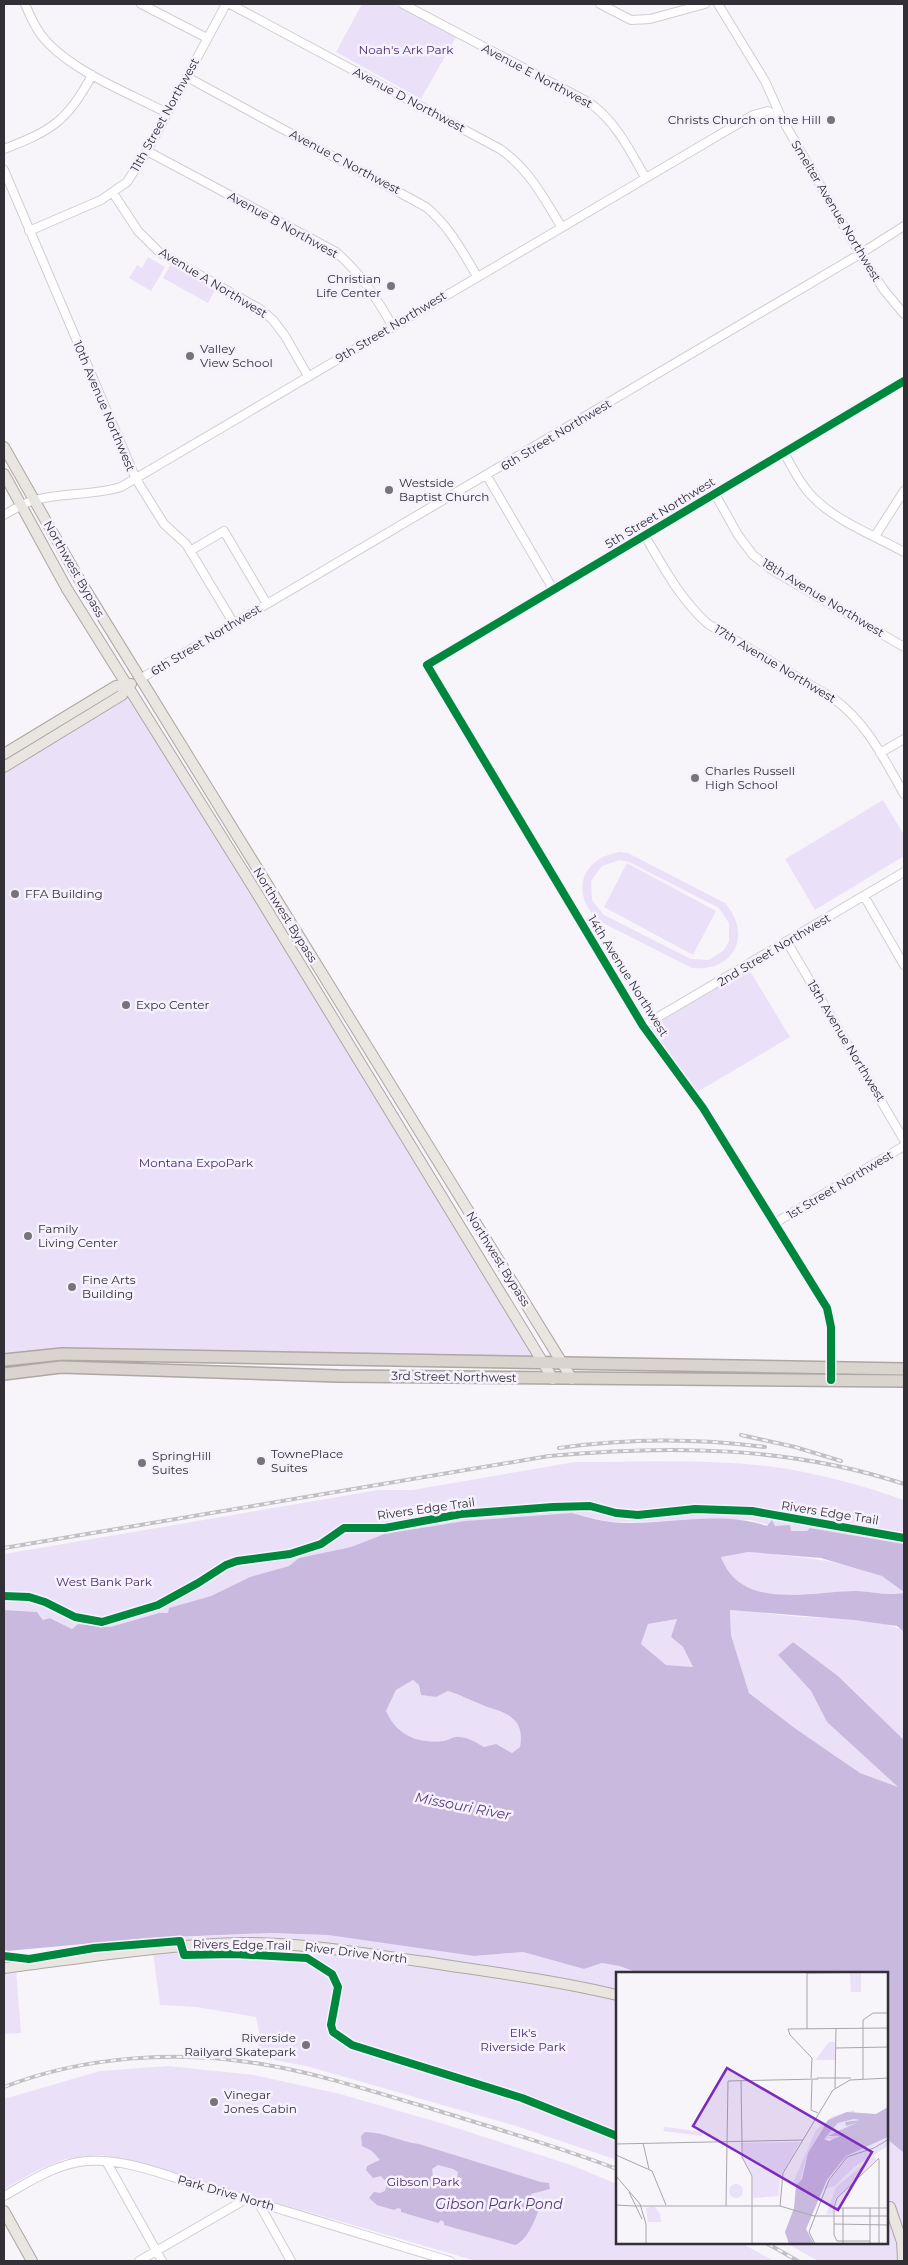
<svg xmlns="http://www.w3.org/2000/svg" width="908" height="2265" font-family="Montserrat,sans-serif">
  <rect width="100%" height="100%" fill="#f7f5fa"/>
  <path fill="#eae1f8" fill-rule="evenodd" d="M362,4H394L456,37L421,99L336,52Z
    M148,257L165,267L151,291L129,278L137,265L142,268Z
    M171,264L216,289L208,303L163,278Z
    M127,686L541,1361L209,1358L4,1360V767Z
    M883,800L904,835V856L815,910L785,859Z
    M620,852L628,853L725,903C753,935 734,972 692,968L599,921C570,895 580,858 620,852ZM620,860L629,862L719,908L729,923V941L724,950L709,960L691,959L604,915L592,900L591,881L602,866Z
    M627,863L716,911L693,955L604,907Z
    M747,966L790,1037L694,1094L643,1026Z
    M575,1462C644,1462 714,1458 782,1468C823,1475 865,1486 904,1500V1544L811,1528L808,1531H791L751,1520L610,1522L572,1513L384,1534L351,1547L299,1558L289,1566L250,1577L211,1596L170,1608L168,1613H159L110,1627L78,1624L72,1629L51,1618L43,1620L37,1612L4,1610V1554L379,1490H412Z
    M748,1552C782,1555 887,1562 904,1593C888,1596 874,1592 858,1591C813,1590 742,1613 720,1556Z
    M730,1610C751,1611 771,1614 791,1616C819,1619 883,1616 904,1632V1740L838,1676L793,1642L778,1655L811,1691L827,1722L899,1788L860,1773L796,1729L749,1693L731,1635Z
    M678,1619L671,1637L683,1647L693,1667L666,1665L641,1644L648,1624Z
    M413,1680L419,1685L421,1695L436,1697L448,1691C460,1695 472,1701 485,1705C508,1713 525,1718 520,1747L512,1753L496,1745L484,1747C477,1743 468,1737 459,1737C454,1736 449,1740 444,1741C416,1744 398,1736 386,1711L396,1690Z
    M271,1933L328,1935L474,1956L523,1952L584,1969L602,1963L619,1966L642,1974H617V2160L516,2126L306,2066L258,2057L259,2032L256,2017L196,2007L160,2005L153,1953L187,1951L185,1937Z
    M16,1969L21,2033L4,2034V1971Z
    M168,2066L254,2075L340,2094L444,2124L571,2165L617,2184V2244H743L774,2261H476L237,2191L102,2155L65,2159L36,2171L4,2189V2099L100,2071Z
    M887,2139L904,2153V2261H818L788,2244H887Z"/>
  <path fill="#c9b9df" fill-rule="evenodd" d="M572,1513C584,1516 597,1520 610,1522C661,1527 717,1509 767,1526L772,1520L775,1526L790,1525L791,1531H807L810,1528L904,1544V1592L882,1576L821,1558L748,1552L721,1557C742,1613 814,1590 858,1591C874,1592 888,1596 904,1593V1632L897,1626L854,1620L730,1610L731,1635L749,1693L796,1729L860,1773L898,1787L827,1722L811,1691L778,1655L793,1642L838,1676L904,1740V2153L887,2139V1974H642L619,1966L602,1963L584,1969L523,1952L474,1956L328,1935L271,1933L150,1938L7,1951L4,1950V1610L37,1612L43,1620L50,1618L72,1629L78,1624L110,1627L159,1613H168L169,1608L211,1596L250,1577L289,1566L299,1558L351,1547L384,1534L465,1521ZM677,1619L671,1637L683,1647L693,1667L666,1665L641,1644L648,1624ZM413,1680L419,1685L421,1695L436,1697L448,1691C461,1695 472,1701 485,1706C507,1713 525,1718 520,1747L512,1753L496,1744L484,1747C477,1743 468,1737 459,1737C454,1736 449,1740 444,1741C417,1744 397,1735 386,1711L396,1690Z
    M365,2132C384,2132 400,2142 419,2144L541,2182L549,2183L550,2189L531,2194L534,2199H538L541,2202C538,2214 528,2241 515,2245L444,2225V2222L441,2220L438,2223L401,2212V2209L398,2208L394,2210L377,2205L369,2198L374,2192L380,2193L385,2191L387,2183L381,2176L373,2178L366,2170L367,2166L380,2160L372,2151L362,2146L361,2136ZM438,2165L453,2169L458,2172L457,2180L450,2184L433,2177L432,2169Z"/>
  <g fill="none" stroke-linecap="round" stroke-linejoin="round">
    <defs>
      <path id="minor" d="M25,4C31,18 37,32 48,43C78,74 129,93 167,113
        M141,4L207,38
        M230,4L500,149C529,169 543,197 561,226
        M403,4L590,103C616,122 629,149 645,177
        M600,4L631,20L650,19L705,4
        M718,4L765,81L782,119
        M187,77L426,207C449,226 462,251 477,276
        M4,149C51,131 68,121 92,75
        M147,151L336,252C362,275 376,297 393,327
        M4,170L136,479L164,524L186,544L234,624
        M113,193L138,231L159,252L260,309L273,320L285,336L308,376
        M29,231L101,200L127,182L147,151L226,4
        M784,453C794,470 802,488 817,501C839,522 877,537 904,552
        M487,476L553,589
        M715,494L738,535L753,555L772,570L904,647
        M4,515C13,510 22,504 32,501C60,492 92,496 121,487L753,115L768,111L782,119L860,254L884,290L904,314
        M645,536C664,568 680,599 708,624L834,699C867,723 884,759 904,794
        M875,536L904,491
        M190,551L224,531L267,604
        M140,679L860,254L904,226
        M880,753L904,739
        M864,896L904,965
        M787,942L904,1140
        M643,1026L904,872
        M775,1223L904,1146
        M831,1380V1327L827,1308L703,1108L643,1026L427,665L904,381
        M106,2161L162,2261
        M4,2196C29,2182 57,2163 87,2161C127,2158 168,2177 206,2187C288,2211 369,2237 450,2261
        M258,2202L291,2261
        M139,2261L246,2199"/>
      <path id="major" d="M4,447L79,579L572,1379
        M4,474L67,589L253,887L553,1379
        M4,754L116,686L131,684
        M4,767L122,695L127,686
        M4,1968C84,1958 165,1944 245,1943C306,1943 366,1954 426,1962C490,1972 554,1980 617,1995
        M890,2207L902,2242L903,2261
        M4,2211L32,2261"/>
      <path id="highway" d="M4,1360L62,1354L904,1369
        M4,1374L61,1367L338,1376L904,1381"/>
    </defs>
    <use href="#minor" stroke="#d0ced3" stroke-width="10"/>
    <use href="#major" stroke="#aea7a3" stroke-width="12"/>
    <use href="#highway" stroke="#aea7a3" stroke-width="14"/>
    <use href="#minor" stroke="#fefefe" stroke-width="8"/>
    <use href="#major" stroke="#e9e5e0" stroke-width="10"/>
    <use href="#highway" stroke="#d9d4ce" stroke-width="11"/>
    <defs>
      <path id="rail" d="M741,1435L795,1447L841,1461
        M559,1448C628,1438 696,1438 765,1447
        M4,1548L549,1456C669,1445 789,1446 904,1484
        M4,2087C84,2056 176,2050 261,2064C317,2073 371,2091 426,2107C490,2127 554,2145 617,2169
        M768,2244L798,2261"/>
    </defs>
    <use href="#rail" stroke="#c1c0c2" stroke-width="4"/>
    <use href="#rail" stroke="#f6f2fd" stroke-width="2" stroke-dasharray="5.5" stroke-linecap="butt"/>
    <defs>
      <path id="cycleway" d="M831,1380V1327L827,1308L703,1108L643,1026L427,665L904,381
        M4,1596L29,1597L45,1602L75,1617L102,1622L158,1605L198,1583L226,1565L237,1561L290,1554L321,1544L344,1528H385L461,1514L553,1507L590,1506L616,1513L638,1515L695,1509L752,1511L904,1538
        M4,1956L29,1959L94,1948L180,1941L184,1955L234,1954L307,1958L332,1974L338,1987L331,2025L333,2032L352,2045L522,2098L617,2136"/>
    </defs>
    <use href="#cycleway" stroke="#f6f2fd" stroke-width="11"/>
    <use href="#cycleway" stroke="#00873e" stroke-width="8"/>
  </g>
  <g fill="#77747b" stroke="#f6f2fd" stroke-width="2">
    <circle cx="831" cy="120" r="5"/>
    <circle cx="391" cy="286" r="5"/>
    <circle cx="190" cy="356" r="5"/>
    <circle cx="389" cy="490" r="5"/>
    <circle cx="695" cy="778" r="5"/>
    <circle cx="15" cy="894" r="5"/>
    <circle cx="126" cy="1005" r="5"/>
    <circle cx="28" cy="1236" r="5"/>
    <circle cx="72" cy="1287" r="5"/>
    <circle cx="261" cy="1461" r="5"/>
    <circle cx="142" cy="1463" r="5"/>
    <circle cx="306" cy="2045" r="5"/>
    <circle cx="214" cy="2102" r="5"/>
  </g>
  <g text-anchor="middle" stroke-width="5" stroke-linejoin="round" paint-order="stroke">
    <g font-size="12" fill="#4a2b6b" stroke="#f6f2fd">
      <text x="406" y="54">Noah's Ark Park</text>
      <text x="196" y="1167">Montana ExpoPark</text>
      <text x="104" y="1586">West Bank Park</text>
      <text x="523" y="2037">Elk's<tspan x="523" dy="14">Riverside Park</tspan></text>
      <text x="423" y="2186">Gibson Park</text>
    </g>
    <g font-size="12" fill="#322f36" stroke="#f6f2fd">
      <text transform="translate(537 76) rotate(28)" y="4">Avenue E Northwest</text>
      <text transform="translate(409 100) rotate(28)" y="4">Avenue D Northwest</text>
      <text transform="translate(165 115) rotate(-61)" y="4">11th Street Northwest</text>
      <text transform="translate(345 162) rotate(28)" y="4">Avenue C Northwest</text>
      <text transform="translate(836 211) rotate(59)" y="4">Smelter Avenue Northwest</text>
      <text transform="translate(283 225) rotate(29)" y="4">Avenue B Northwest</text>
      <text transform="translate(213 283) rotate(31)" y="4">Avenue A Northwest</text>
      <text transform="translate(391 327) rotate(-31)" y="4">9th Street Northwest</text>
      <text transform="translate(104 406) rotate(67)" y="4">10th Avenue Northwest</text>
      <text transform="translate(556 435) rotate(-31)" y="4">6th Street Northwest</text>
      <text transform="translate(660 513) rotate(-31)" y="4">5th Street Northwest</text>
      <text transform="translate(74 569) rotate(60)" y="4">Northwest Bypass</text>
      <text transform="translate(823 598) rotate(31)" y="4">18th Avenue Northwest</text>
      <text transform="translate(206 640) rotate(-31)" y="4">6th Street Northwest</text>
      <text transform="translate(775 664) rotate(31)" y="4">17th Avenue Northwest</text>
      <text transform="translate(285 915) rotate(58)" y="4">Northwest Bypass</text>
      <text transform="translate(774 950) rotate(-31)" y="4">2nd Street Northwest</text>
      <text transform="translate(628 976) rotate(58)" y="4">14th Avenue Northwest</text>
      <text transform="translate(846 1041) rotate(59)" y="4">15th Avenue Northwest</text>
      <text transform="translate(840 1185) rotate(-31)" y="4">1st Street Northwest</text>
      <text transform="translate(498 1259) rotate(58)" y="4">Northwest Bypass</text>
      <text transform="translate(454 1377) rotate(1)" y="4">3rd Street Northwest</text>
      <text transform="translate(426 1509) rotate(-8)" y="4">Rivers Edge Trail</text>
      <text transform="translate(830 1513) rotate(9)" y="4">Rivers Edge Trail</text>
      <text transform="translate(242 1945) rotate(1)" y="4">Rivers Edge Trail</text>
      <text transform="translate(356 1953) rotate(7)" y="4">River Drive North</text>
      <text transform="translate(226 2193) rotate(16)" y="4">Park Drive North</text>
    </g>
    <g font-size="12" fill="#322f36" stroke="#f6f2fd" text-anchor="start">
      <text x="821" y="124" text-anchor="end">Christs Church on the Hill</text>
      <text x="381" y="283" text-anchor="end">Christian<tspan x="381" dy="14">Life Center</tspan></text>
      <text x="200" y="353">Valley<tspan x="200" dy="14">View School</tspan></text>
      <text x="399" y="487">Westside<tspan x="399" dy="14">Baptist Church</tspan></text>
      <text x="705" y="775">Charles Russell<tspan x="705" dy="14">High School</tspan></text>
      <text x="25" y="898">FFA Building</text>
      <text x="136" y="1009">Expo Center</text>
      <text x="38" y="1233">Family<tspan x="38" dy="14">Living Center</tspan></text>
      <text x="82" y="1284">Fine Arts<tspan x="82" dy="14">Building</tspan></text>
      <text x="271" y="1458">TownePlace<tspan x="271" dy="14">Suites</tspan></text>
      <text x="152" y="1460">SpringHill<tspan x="152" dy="14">Suites</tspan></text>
      <text x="296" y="2042" text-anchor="end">Riverside<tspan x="296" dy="14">Railyard Skatepark</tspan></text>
      <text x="224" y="2099">Vinegar<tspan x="224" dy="14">Jones Cabin</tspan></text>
    </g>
    <g font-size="14" font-style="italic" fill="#59397b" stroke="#f6f2fd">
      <text transform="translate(463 1806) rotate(11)" y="5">Missouri River</text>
      <text x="499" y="2209">Gibson Park Pond</text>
    </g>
  </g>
  <g transform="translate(616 1972)">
    <rect width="272" height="272" fill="#f7f5fa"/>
    <path d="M234,1H245V20H235ZM213,70H219L220,88H199ZM238,138L239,141L219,146L205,158L192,181L184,210L181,214L176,213L200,158L217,144ZM238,147L244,148L230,150H244L212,165L225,163L218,167H207L222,151ZM49,155L87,160L86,164L47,159ZM272,165V174L238,195L219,214L208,217L230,184ZM184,170L164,205L163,224L137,226V205L127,186L126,171ZM258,184L260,187L219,227L217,242L210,243L220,215ZM113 219a7 7 0 1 1 14 0a7 7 0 1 1-14 0ZM38,234L44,242L45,250H32L30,236Z" fill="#eae1f8"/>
    <path d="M272,135V165L230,184L211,208L190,257L198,272H173L169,260L178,236L180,214L186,207L192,181L212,148L231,140L260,142ZM238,147L244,148L229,150L230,154L240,151L212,164H224L213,169L208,167L222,151Z" fill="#c9b9df" fill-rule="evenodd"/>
    <path fill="none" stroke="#a8a6ac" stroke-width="1" d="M191,57V1L273,0M220,76L273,75M195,106L196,86L174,63L172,57L273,56M201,106H235M247,107V48L257,41H273M125,108L126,170M196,108L195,138L202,141M219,116L220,56M126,170V185L136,204V272M27,171L33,197M0,172L187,168M0,183L36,199L50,233M0,204L24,232L30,252V272M13,220L26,247M0,233L18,234M18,234H164L167,201L217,118L234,108L273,106M110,234L112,109L202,107M164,234L198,244H273M218,236L221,226L263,186M263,236V187M218,244V263L221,269H254M218,244V236H273M218,252L273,253M199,272L193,260L213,208L231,185L258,176L273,167M227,272V236M254,272V236M263,272V236"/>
    <path fill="#7b2cbf" fill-opacity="0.15" stroke="#7b2cbf" stroke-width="2.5" d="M111,96L256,180L222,238L77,154Z"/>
    <rect width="272" height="272" fill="none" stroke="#322f36" stroke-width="2.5"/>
  </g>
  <rect width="908" height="2265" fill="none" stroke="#322f36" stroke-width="10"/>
</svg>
